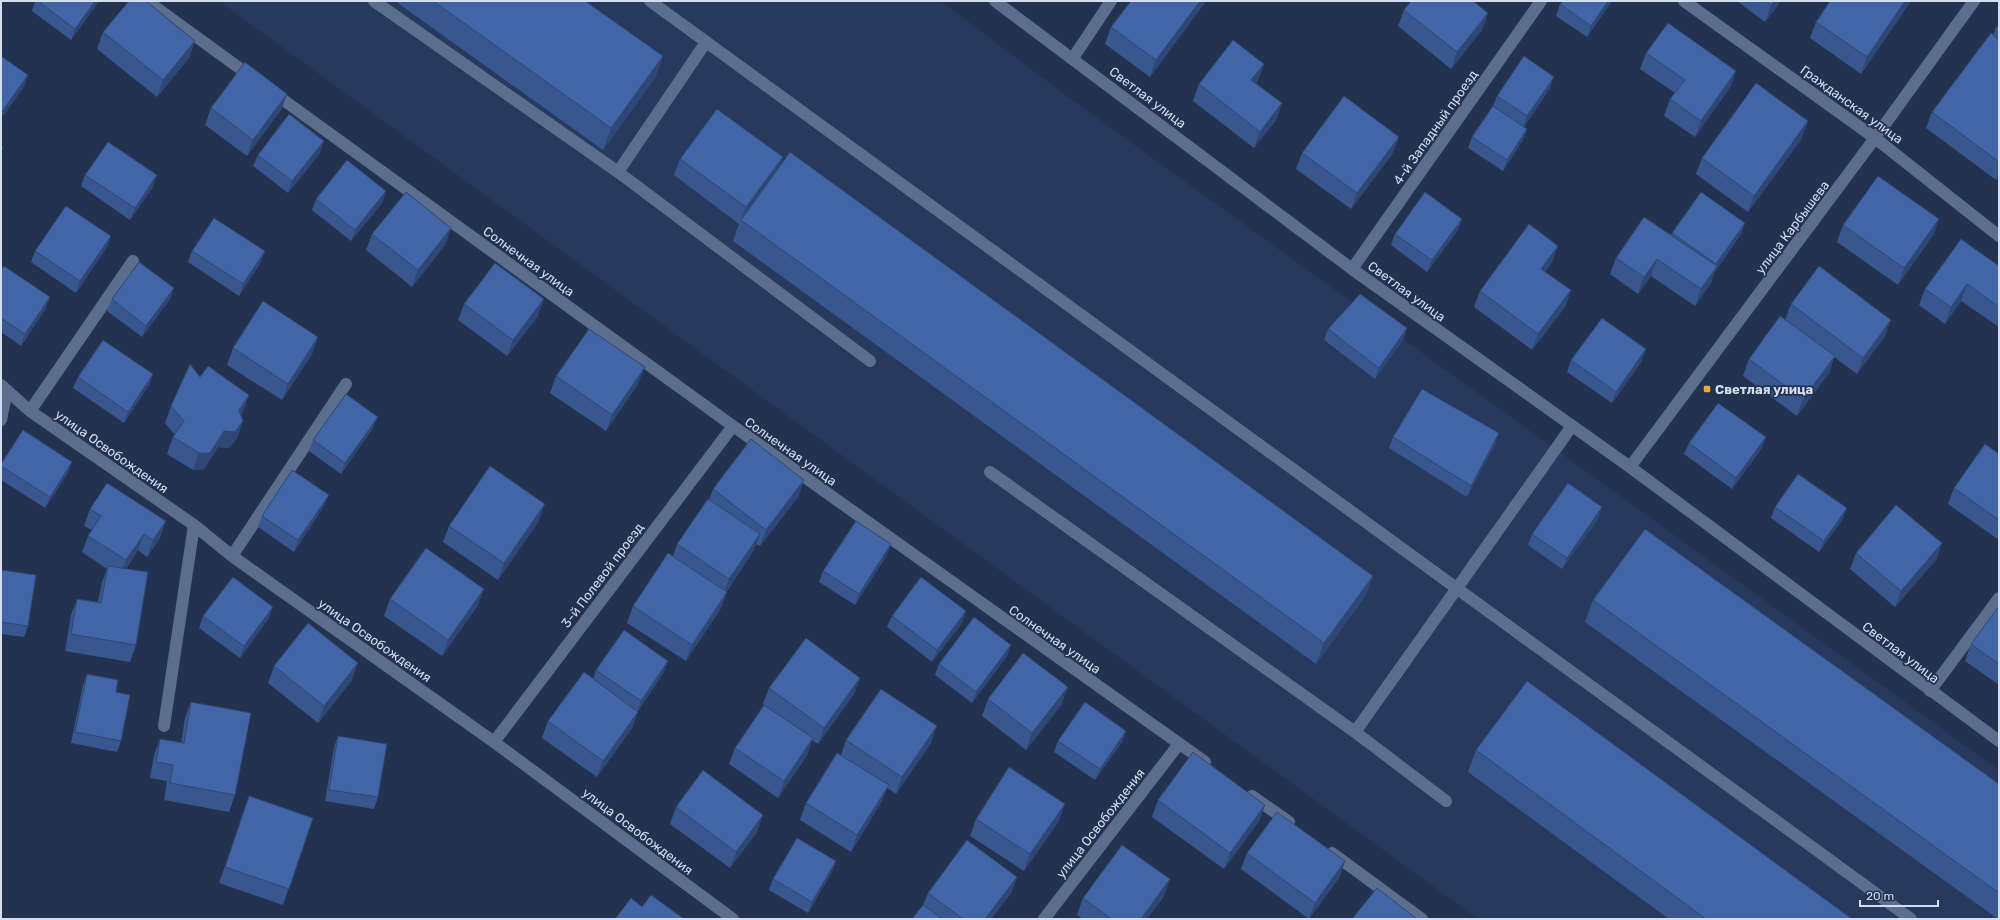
<svg xmlns="http://www.w3.org/2000/svg" width="2000" height="920" font-family="Rubik,sans-serif">
  <rect width="100%" height="100%" fill="#23324f"/>
  <path fill="#273a5d" d="M219,1H941L1064,94L1999,770V919H1478Z"/>
  <g fill="none" stroke-linecap="round" stroke-linejoin="round">
    <path stroke="#5c6e8e" stroke-width="12" d="M147,1L253,78
      M374,1L618,172
      M650,1L1911,919
      M995,1L1352,269L1630,467L1999,741
      M1684,1L1875,138L1999,236
      M706,42L618,172L870,361
      M1073,58L1111,1
      M271,91L733,426L1205,762
      M1352,269L1541,1
      M1,385L30,411L194,525L232,556L494,742L733,919
      M30,411L133,261
      M1,420L7,390
      M1630,467L1875,138L1974,1
      M990,472L1355,732L1572,426
      M232,556L346,384
      M1930,691L1999,598
      M164,726L194,525
      M1355,732L1446,801
      M494,742L733,426
      M1252,796L1289,822
      M1332,853L1422,919
      M1044,919L1179,744"/>
  </g>
  <path fill="#38578f" d="M35,1H99L71,40L32,11Z
    M395,1H585L663,56L655,78L603,150Z
    M1131,1H1206L1150,77L1105,44L1111,27Z
    M1563,1H1612L1587,37L1556,16L1560,4Z
    M1737,1H1781L1765,22Z
    M1911,1L1861,74L1810,38L1816,22Z
    M1404,10L1488,13L1482,30L1451,69L1398,26Z
    M1999,24V176L1996,180L1926,128L1932,112L1993,35L1995,30Z
    M103,32L195,41L189,58L157,97L97,49Z
    M1646,53L1736,71L1730,87L1695,137L1664,116L1670,99L1675,93L1640,69Z
    M1264,64L1258,80L1256,83L1282,103L1276,120L1254,148L1193,101L1199,84Z
    M1550,88L1524,127L1527,129L1523,140L1503,171L1468,148L1472,137L1493,106L1497,96Z
    M287,94L281,110L247,156L205,125L211,108Z
    M1802,138L1748,212L1696,174L1702,158Z
    M320,153L288,193L253,166L258,155Z
    M1302,153H1393L1351,209L1296,169Z
    M783,157L780,165L1373,576L1365,597L1316,664L733,241L739,224L674,175L680,159Z
    M85,175L153,187L130,220L81,186Z
    M386,191L382,203L351,241L312,210L316,199Z
    M1462,219L1458,230L1427,272L1391,245L1395,234Z
    M1939,219L1933,235L1898,285L1837,242L1843,225Z
    M1745,223L1741,234L1714,273L1711,283L1695,306L1651,276L1638,294L1610,274L1616,258L1671,235L1672,233Z
    M451,228L445,245L412,287L366,250L372,234Z
    M111,236L107,247L76,293L31,262L35,251Z
    M1558,246L1552,262L1545,272L1571,290L1565,307L1532,350L1474,307L1480,291Z
    M192,251L261,262L239,296L188,262Z
    M1999,266V327L1961,301L1945,324L1919,305L1925,289Z
    M1,270L46,308L21,346L1,332Z
    M174,288L170,299L142,337L107,311L112,299Z
    M464,304L538,316L507,356L458,320Z
    M1791,304L1885,336L1857,374L1834,357L1829,373L1797,416L1743,376L1749,359L1785,320Z
    M1407,328L1403,340L1375,379L1324,340L1328,329Z
    M318,337L312,354L282,400L227,365L233,348Z
    M1571,360L1642,361L1612,403L1567,372Z
    M153,374L149,385L124,423L73,388L78,377Z
    M556,376L638,384L606,431L550,393Z
    M200,377L243,412L241,415L243,421L237,438L229,448L218,447L204,469L193,470L167,454L173,437L175,435L165,423L171,406Z
    M373,428L341,474L309,451L313,440Z
    M1499,433L1495,445L1467,497L1389,448L1393,437Z
    M1689,443L1762,448L1732,489L1684,454Z
    M1999,454V540L1948,504L1954,488Z
    M1,464L68,473L45,508L1,480Z
    M804,480L798,497L760,546L756,544L754,550L727,591L721,608L686,661L627,623L633,606L673,556L677,544L709,500L713,489Z
    M324,506L294,552L258,527L262,516Z
    M1602,507L1598,519L1562,569L1528,545L1532,534Z
    M1775,507L1843,519L1819,552L1771,518Z
    M90,509L160,538L147,557L138,550L126,569L136,645L130,662L65,651L71,615L77,599L98,602L102,582L107,569L82,552L88,536L92,530L84,526Z
    M539,521L498,580L443,542L449,526Z
    M1942,543L1936,560L1895,607L1850,569L1856,553Z
    M887,555L855,605L819,582L823,571Z
    M2,570L28,626L24,637L1,634V572Z
    M390,599L478,605L442,656L384,616Z
    M1593,600L1999,784V919H1998L1585,622Z
    M1999,606V685L1965,661L1971,644Z
    M966,611L962,623L932,662L887,627L892,616Z
    M203,616L269,618L240,658L199,628Z
    M1007,656L972,703L935,675L939,664Z
    M668,661L664,672L638,711L632,728L597,777L542,738L548,721L593,679L596,670Z
    M274,666L352,680L318,723L268,683Z
    M87,674L116,692L121,741L117,752L71,743L83,685Z
    M860,678L854,694L818,744L812,740L807,755L778,798L729,764L735,748L771,710L763,704L769,688Z
    M988,699L1062,704L1026,750L982,716Z
    M191,702L235,795L229,812L164,800L167,781L150,778L154,755L160,739L181,743L185,718Z
    M1126,731L1122,742L1095,780L1054,752L1058,741Z
    M338,736L378,797L374,809L325,801L334,747Z
    M846,740L931,743L896,794L887,788L882,801L851,852L800,820L806,803L841,755Z
    M1476,750L1852,919H1669L1468,772Z
    M249,796L313,818L283,905L219,883Z
    M1158,800L1265,805L1259,821L1224,869L1152,817Z
    M676,807L757,832L730,868L670,824Z
    M976,819L1059,821L1024,871L970,836Z
    M1247,853L1345,861L1339,878L1309,919L1241,869Z
    M836,861L832,872L808,913L769,890L773,879Z
    M1017,877L1011,893L991,919H912L923,905L928,893Z
    M1164,896L1147,919H1083L1077,915L1083,898Z"/>
  <path fill="#2e4774" d="M95,1H99L71,40L75,29Z
    M1200,1H1206L1150,77L1156,60Z
    M1608,1H1612L1587,37L1591,26Z
    M1774,1H1781L1765,22L1771,5Z
    M1905,1H1911L1861,74L1867,57Z
    M1488,13L1482,30L1451,69L1457,52Z
    M195,41L189,58L157,97L163,80Z
    M663,56L655,78L603,150L611,128Z
    M1264,64L1258,80L1245,96L1251,80Z
    M1736,71L1730,87L1695,137L1701,121Z
    M28,75L24,87L1,119V113Z
    M1554,77L1550,88L1523,128L1527,116Z
    M287,94L281,110L247,156L253,140Z
    M1282,103L1276,120L1254,148L1260,132Z
    M1808,121L1802,138L1748,212L1754,196Z
    M1527,129L1523,140L1503,171L1507,160Z
    M1399,137L1393,153L1351,209L1357,193Z
    M324,141L320,153L288,193L292,181Z
    M783,157L777,174L741,220L746,207Z
    M1999,172V176L1996,180Z
    M157,175L153,187L130,220L135,208Z
    M386,191L382,203L351,241L355,230Z
    M1462,219L1458,230L1427,272L1432,260Z
    M1939,219L1933,235L1898,285L1904,268Z
    M1745,223L1741,234L1714,273L1711,283L1695,306L1701,289L1714,270L1716,264Z
    M451,228L445,245L412,287L418,270Z
    M111,236L107,247L76,293L80,281Z
    M1558,246L1552,262L1535,286L1541,269Z
    M265,251L261,262L239,296L243,284Z
    M1657,259L1651,276L1638,294L1644,277Z
    M1967,284L1961,301L1945,324L1951,307Z
    M174,288L170,299L142,337L146,326Z
    M1571,290L1565,307L1532,350L1538,334Z
    M50,297L46,308L21,346L25,334Z
    M544,299L538,316L507,356L513,340Z
    M1891,320L1885,336L1857,374L1863,358Z
    M1407,328L1403,340L1375,379L1379,368Z
    M318,337L312,354L282,400L288,384Z
    M1646,349L1642,361L1612,403L1616,392Z
    M1835,356L1829,373L1797,416L1803,399Z
    M645,367L638,384L606,431L612,415Z
    M153,374L149,385L124,423L128,412Z
    M249,395L243,412L233,426L239,410Z
    M378,417L373,428L341,474L345,463Z
    M243,421L237,438L229,448L218,447L204,469L193,470L199,453L224,431Z
    M1499,433L1495,445L1467,497L1471,486Z
    M1766,437L1762,448L1732,489L1736,478Z
    M72,462L68,473L45,508L50,497Z
    M804,480L798,497L760,546L766,530Z
    M329,495L324,506L294,552L298,540Z
    M545,504L539,521L498,580L504,563Z
    M1602,507L1598,519L1562,569L1567,558Z
    M1847,508L1843,519L1819,552L1824,541Z
    M166,521L160,538L147,557L153,540Z
    M144,534L138,550L120,577L126,560Z
    M760,534L754,550L723,596L729,579Z
    M1942,543L1936,560L1895,607L1901,591Z
    M891,544L887,555L855,605L859,594Z
    M1373,576L1365,597L1316,664L1324,643Z
    M484,589L478,605L442,656L448,640Z
    M727,592L721,608L686,661L692,645Z
    M273,607L269,618L240,658L244,646Z
    M966,611L962,623L932,662L937,650Z
    M1011,645L1007,656L972,703L976,692Z
    M668,661L664,672L637,712L641,701Z
    M358,663L352,680L318,723L324,706Z
    M860,678L854,694L818,744L824,728Z
    M1068,687L1062,704L1026,750L1032,733Z
    M638,712L632,728L597,777L603,761Z
    M937,726L931,743L896,794L902,777Z
    M1126,731L1122,742L1095,780L1100,769Z
    M813,738L807,755L778,798L784,781Z
    M889,785L882,801L851,852L857,835Z
    M1065,804L1059,821L1024,871L1030,854Z
    M1265,805L1259,821L1224,869L1230,853Z
    M763,815L757,832L730,868L736,852Z
    M836,861L832,872L808,913L812,902Z
    M1345,861L1339,878L1309,919L1315,903Z
    M1017,877L1011,893L991,919H985Z
    M1170,879L1164,896L1147,919H1141Z"/>
  <path fill="#4165a6" stroke="#2e4774" d="M38,1H95L75,29Z
    M129,1H146L195,41L163,80L103,32Z
    M433,1H585L663,56L611,128Z
    M1131,1H1200L1156,60L1111,27Z
    M1411,1H1473L1488,13L1457,52L1404,10Z
    M1563,1H1608L1591,26L1560,4Z
    M1765,1H1774L1771,5Z
    M1830,1H1905L1867,57L1816,22Z
    M1668,23L1736,71L1701,121L1670,99L1685,80L1646,53Z
    M1999,24V32L1995,30Z
    M1991,33L1999,40V162L1932,112Z
    M1233,40L1264,64L1251,80L1282,103L1260,132L1199,84Z
    M1,56L28,75L1,113Z
    M1524,56L1554,77L1527,116L1497,96Z
    M245,62L287,94L253,140L211,108Z
    M1756,83L1808,121L1754,196L1702,158Z
    M1344,96L1399,137L1357,193L1302,153Z
    M1493,106L1527,129L1507,160L1472,137Z
    M717,109L783,157L746,207L680,159Z
    M289,114L324,141L292,181L258,155Z
    M108,142L157,175L135,208L85,175Z
    M1,146L3,148L1,151Z
    M790,152L1373,576L1324,643L741,220Z
    M347,160L386,191L355,230L316,199Z
    M1878,176L1939,219L1904,268L1843,225Z
    M406,192L451,228L418,270L372,234Z
    M1425,192L1462,219L1432,260L1395,234Z
    M1701,192L1745,223L1716,264L1672,233Z
    M66,206L111,236L80,281L35,251Z
    M1644,217L1717,266L1701,289L1657,259L1644,277L1616,258Z
    M214,218L265,251L243,284L192,251Z
    M1529,224L1558,246L1541,269L1571,290L1538,334L1480,291Z
    M1961,239L1999,266V307L1967,284L1951,307L1925,289Z
    M139,262L174,288L146,326L112,299Z
    M495,263L544,299L513,340L464,304Z
    M4,266L50,297L25,334L1,318V270Z
    M1819,266L1891,320L1863,358L1791,304Z
    M1360,294L1407,328L1379,368L1328,329Z
    M263,301L318,337L288,384L233,348Z
    M1780,316L1835,356L1803,399L1749,359Z
    M1602,318L1646,349L1616,392L1571,360Z
    M589,329L645,367L612,415L556,376Z
    M103,340L153,374L128,412L78,377Z
    M190,364L200,377L208,366L249,395L239,410L243,421L235,432L224,431L210,453H199L173,437L184,421L171,406Z
    M1422,389L1499,433L1471,486L1393,437Z
    M346,394L378,417L345,463L313,440Z
    M1718,403L1766,437L1736,478L1689,443Z
    M23,430L72,462L50,497L1,466V464Z
    M751,439L804,480L766,530L713,489Z
    M1985,444L1999,454V520L1954,488Z
    M490,466L545,504L504,563L449,526Z
    M292,470L329,495L298,540L262,516Z
    M1798,474L1847,508L1824,541L1775,507Z
    M107,483L166,521L153,540L144,534L126,560L88,536L101,516L90,509Z
    M1568,483L1602,507L1567,558L1532,534Z
    M708,499L760,534L729,579L677,544Z
    M1896,505L1942,543L1901,591L1856,553Z
    M856,521L891,544L859,594L823,571Z
    M1645,529L1999,784V893L1593,600Z
    M426,548L484,589L448,640L390,599Z
    M668,553L727,592L692,645L633,606Z
    M108,566L148,572L136,645L71,634L77,599L101,603Z
    M2,570L36,575L28,626L1,622V575Z
    M233,577L273,607L244,646L203,616Z
    M921,577L966,611L937,650L892,616Z
    M1999,606V664L1971,644Z
    M974,617L1011,645L976,692L939,664Z
    M308,623L358,663L324,706L274,666Z
    M624,630L668,661L641,701L596,670Z
    M806,638L860,678L824,728L769,688Z
    M1023,653L1068,687L1032,733L988,699Z
    M584,672L638,712L603,761L548,721Z
    M87,674L118,680L116,692L130,695L121,741L75,732Z
    M1527,681L1852,919H1706L1476,750Z
    M881,689L937,726L902,777L846,740Z
    M191,702L251,713L235,795L170,783L173,765L156,762L160,739L184,743Z
    M1085,702L1126,731L1100,769L1058,741Z
    M764,705L813,738L784,781L735,748Z
    M338,736L387,744L378,797L329,790Z
    M1193,752L1265,805L1230,853L1158,800Z
    M837,753L889,785L857,835L806,803Z
    M1009,767L1065,804L1030,854L976,819Z
    M703,770L763,815L736,852L676,807Z
    M249,796L313,818L289,889L225,867Z
    M1277,812L1345,861L1315,903L1247,853Z
    M797,838L836,861L812,902L773,879Z
    M967,840L1017,877L985,919H963L928,893Z
    M1122,845L1170,879L1141,919H1112L1083,898Z
    M1377,888L1417,919H1352Z
    M651,895L684,919H615L631,898L642,907Z
    M923,905L942,919H912Z"/>
  <rect fill="#e6ad36" stroke="#23324f" stroke-width="1.5" x="1703" y="385" width="8" height="8" rx="2"/>
  <g text-anchor="middle" stroke-width="3.5" stroke-linejoin="round" paint-order="stroke">
    <g font-size="13" fill="#d3def0" stroke="#23324f">
      <text transform="translate(1148 97) rotate(37)" y="5">Светлая улица</text>
      <text transform="translate(1852 104) rotate(36)" y="5">Гражданская улица</text>
      <text transform="translate(1435 127) rotate(-55)" y="5">4-й Западный проезд</text>
      <text transform="translate(1792 227) rotate(-53)" y="5">улица Карбышева</text>
      <text transform="translate(529 261) rotate(36)" y="5">Солнечная улица</text>
      <text transform="translate(1407 291) rotate(36)" y="5">Светлая улица</text>
      <text transform="translate(112 451) rotate(35)" y="5">улица Освобождения</text>
      <text transform="translate(791 451) rotate(35)" y="5">Солнечная улица</text>
      <text transform="translate(602 575) rotate(-53)" y="5">3-й Полевой проезд</text>
      <text transform="translate(1055 639) rotate(35)" y="5">Солнечная улица</text>
      <text transform="translate(375 640) rotate(35)" y="5">улица Освобождения</text>
      <text transform="translate(1901 652) rotate(37)" y="5">Светлая улица</text>
      <text transform="translate(1100 823) rotate(-52)" y="5">улица Освобождения</text>
      <text transform="translate(638 831) rotate(37)" y="5">улица Освобождения</text>
    </g>
    <g font-size="13" font-weight="bold" fill="#d3def0" stroke="#23324f" text-anchor="start">
      <text x="1715" y="394">Светлая улица</text>
    </g>
  </g>
  <rect width="2000" height="920" fill="none" stroke="#d3def0" stroke-width="4"/>
  <path d="M1860 900v6h78v-6" fill="none" stroke="#d3def0" stroke-width="2"/>
  <text x="1866" y="900" font-size="12" fill="#d3def0" stroke="#23324f" stroke-width="3" paint-order="stroke">20 m</text>
</svg>
